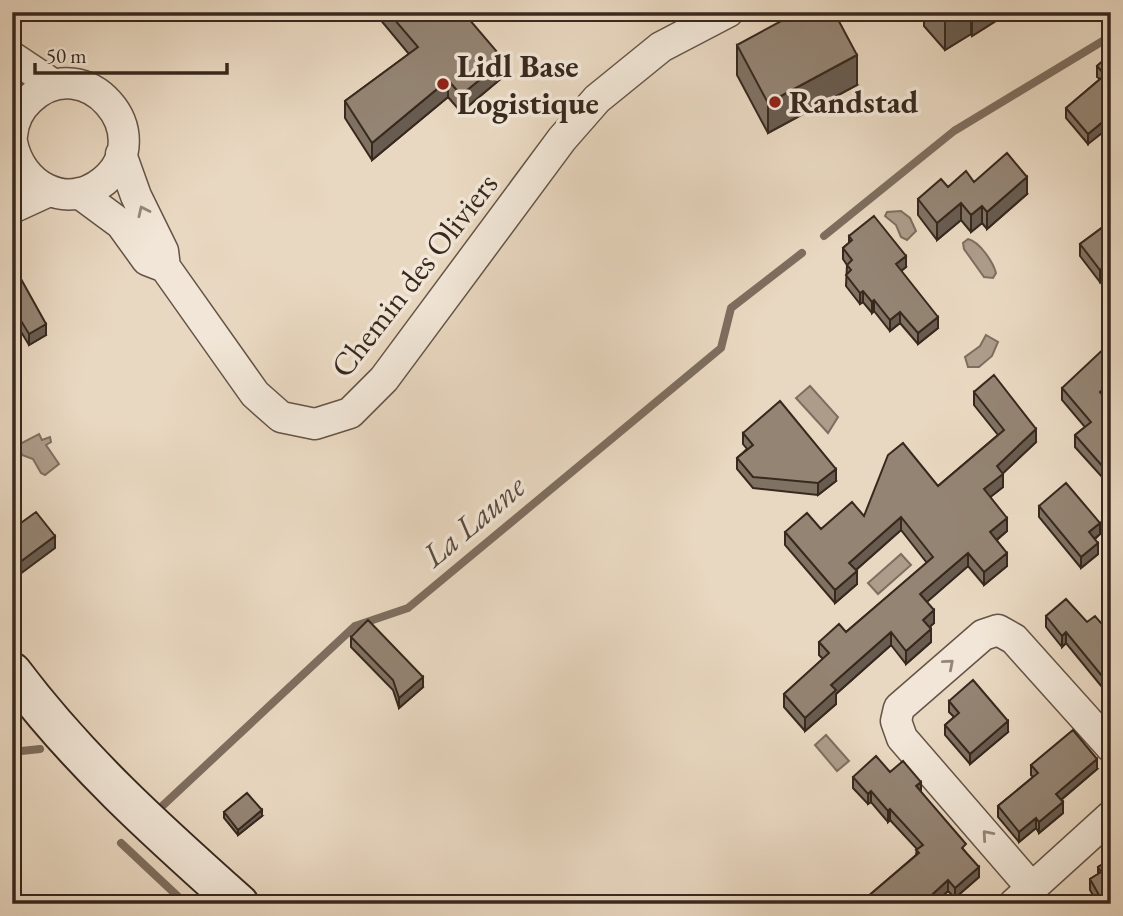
<svg xmlns="http://www.w3.org/2000/svg" width="1123" height="916" font-family="'EB Garamond',serif">
  <rect width="100%" height="100%" fill="#e9d8c1"/>
  <filter id="stains"><feTurbulence type="fractalNoise" baseFrequency=".00286" numOctaves="4"/><feColorMatrix values="0 0 0 0 .2 0 0 0 0 .09 0 0 0 0 .02 0 0 0 .5 -.17"/></filter>
  <radialGradient id="worn" r=".72"><stop offset=".6" stop-color="#630" stop-opacity="0"/><stop offset="1" stop-color="#630" stop-opacity=".3"/></radialGradient>
  <path fill="#ad9c8a" stroke="#7e6e5f" stroke-width="2" d="M901,211L910,218L916,231L907,240L901,237L896,225L885,216L887,212Z
    M968,239C980,242 993,262 996,273L993,278L984,277L964,249L963,243Z
    M986,335L998,342L992,356L979,367H968L965,357L980,346Z
    M810,386L838,417L828,433L796,398Z
    M39,434L42,440L50,437L51,442L46,445L59,464L45,475L41,473L33,459L22,455L18,445Z
    M901,554L911,565L878,594L868,583Z
    M826,735L849,761L837,771L815,745Z"/>
  <g fill="none" stroke-linecap="round" stroke-linejoin="round">
    <path stroke="#7e6e5f" stroke-width="8" d="M824,236L954,131L1111,36
      M12,752L40,749
      M158,810L355,626L408,608L721,348L731,308L802,253
      M121,843L186,904"/>
    <defs>
      <path id="street" d="M12,57L54,85
        M12,136C13,122 19,109 30,99C85,48 160,134 104,181C66,212 20,185 12,142
        M121,154L136,196L163,251L165,267L255,394L281,417L315,424L350,413L384,379L562,139L597,99L661,47L728,12
        M79,193L121,224L147,260L165,267
        M12,208L49,191
        M1031,887L902,738L896,721L899,708L983,635L998,630L1014,639L1111,747
        M1014,904L1111,816"/>
      <path id="secondary" d="M12,672C78,760 157,831 239,904"/>
    </defs>
    <use href="#street" stroke="#645447" stroke-width="33"/>
    <use href="#secondary" stroke="#38281e" stroke-width="42"/>
    <use href="#street" stroke="#f1e6d7" stroke-width="30"/>
    <use href="#secondary" stroke="#f1e6d7" stroke-width="38"/>
  </g>
  <path fill="#7f7263" stroke="#38281e" stroke-width="2" d="M374,12H463L504,76L461,112L448,97L372,160L345,118V101L409,54Z
    M923,12H1010L972,36L971,34L945,50L924,26V15Z
    M737,45L857,85L768,133L737,75Z
    M1111,54L1088,144L1066,118V108L1100,79L1097,77V66Z
    M974,182L1027,194L987,229L982,223L971,232L961,220L937,240L918,215V199L948,187Z
    M1111,221L1100,282L1080,256V244Z
    M849,236L906,267L901,271L938,328L918,344L900,323L890,331L874,311L872,313L863,302L860,304L846,286L847,265L843,259V248L849,243Z
    M12,285L46,335L29,345L12,317Z
    M1062,388L1111,394L1105,399L1111,405V487L1075,447V435L1085,427L1062,400Z
    M974,392L1036,442L1003,473V487L990,497L1007,531L997,540L1007,566L984,585L968,566L926,602L934,623L929,627L931,642L906,664L891,645L836,694V704L805,731L784,707V694L823,659L819,655V642L846,632L927,563L901,530L856,570L857,584L835,603L785,545V532L821,529L864,516L938,486L998,435L974,405Z
    M743,433L836,481L818,495L753,488L737,469V458L747,449L743,444Z
    M1039,506L1100,534L1095,539L1098,554L1081,568L1039,517Z
    M1046,616L1087,622L1107,630L1111,627V698L1066,643L1062,647L1046,627Z
    M351,637L423,687L399,708L393,690L351,647Z
    M949,701L1008,732L970,764L945,735V725L954,717L949,712Z
    M1031,765L1097,769L1061,800L1063,813L1039,833L1036,828L1019,842L998,817V806L1033,777L1031,775Z
    M890,772L921,792L966,853L979,877L955,898L948,891L934,904H859L916,855L917,849L890,820L888,822L871,802L868,804L853,788V777Z
    M224,812L262,816L238,835L224,818Z
    M1111,859V904H1098L1090,890V879L1098,874V867Z"/>
  <path fill="#685c50" stroke="#38281e" stroke-width="2" d="M958,12H971V34L945,50V20Z
    M972,12H1010L972,36Z
    M857,55V85L768,133V103Z
    M504,60V76L461,112V95Z
    M448,80V97L372,160V143Z
    M1111,115V126L1088,144V134Z
    M1027,177V194L987,229V212Z
    M961,203V220L937,240V223Z
    M982,206V223L971,232V215Z
    M906,256V267L896,275V264Z
    M1111,262V274L1100,282V270Z
    M863,291V302L860,304V293Z
    M874,300V311L872,313V302Z
    M900,312V323L890,331V320Z
    M938,317V328L918,344V333Z
    M46,324V335L29,345V334Z
    M1111,382V394L1100,403V392Z
    M1036,429V442L999,477L1003,474V487L984,502V489L997,466Z
    M836,469V481L818,495V483Z
    M901,517V530L849,576V563Z
    M1007,518V531L990,545V532Z
    M1100,523V534L1089,543V532Z
    M55,536V548L12,580V568Z
    M1098,543V554L1081,568V557Z
    M968,553V566L920,608V594Z
    M1007,553V566L984,585V572Z
    M857,571V584L835,603V590Z
    M934,610V623L923,633V620Z
    M931,629V642L906,664V651Z
    M891,632V645L836,694V704L805,731V718L831,685Z
    M1066,632V643L1062,647V636Z
    M423,677V687L399,708V698Z
    M1008,721V732L970,764V754Z
    M1097,759V769L1056,804V794Z
    M921,782V792L916,786Z
    M871,791V802L868,804V794Z
    M1063,802V813L1039,833V822Z
    M890,809V820L888,822V811Z
    M262,810V816L238,835V830Z
    M1036,818V828L1019,842V832Z
    M979,867V877L955,898V888Z
    M948,880V891L934,904H922Z"/>
  <path fill="#948473" stroke="#38281e" stroke-width="2" d="M388,12H463L504,60L461,95L448,80L372,143L345,101L418,47Z
    M798,12H834L857,55L768,103L737,45Z
    M938,12H958L945,20Z
    M1111,54V115L1088,134L1066,108L1105,75L1097,66Z
    M1007,153L1027,177L987,212L982,206L971,215L961,203L937,223L918,199L941,179L948,187L966,171L974,182Z
    M874,216L906,256L896,264L938,317L918,333L900,312L890,320L874,300L872,302L863,291L860,293L846,275L851,270L847,265L852,260L843,248L852,240L849,236Z
    M1111,221V262L1100,270L1080,244Z
    M21,279L46,324L29,334L12,306V285Z
    M1111,342V382L1100,392L1111,405V476L1075,435L1091,422L1062,388Z
    M994,375L1036,429L997,466L1003,474L984,489L1007,518L990,532L1007,553L984,572L968,553L920,594L934,610L923,620L931,629L906,651L891,632L831,685L836,690L805,718L784,694L829,653L819,642L839,624L846,632L933,557L901,517L849,563L857,571L835,590L785,532L807,513L821,529L852,502L864,516L888,455L903,443L938,486L1004,430L974,392Z
    M780,401L836,469L818,483L753,477L737,458L753,445L743,433Z
    M1066,483L1100,523L1089,532L1098,543L1081,557L1039,506Z
    M36,512L55,536L12,568V516L18,525Z
    M1066,599L1087,622L1095,616L1107,630L1111,627V687L1066,632L1062,636L1046,616Z
    M368,620L423,677L399,698L393,680L351,637Z
    M973,680L1008,721L970,754L945,725L959,713L949,701Z
    M1073,730L1097,759L1056,794L1063,802L1039,822L1036,818L1019,832L998,806L1038,773L1031,765Z
    M876,756L890,772L903,761L921,782L916,786L966,844L962,848L979,867L955,888L948,880L922,904H859L919,853L916,850L923,845L890,809L888,811L871,791L868,794L853,777Z
    M247,793L262,810L238,830L224,812Z
    M1111,859V904H1104L1090,879L1101,872L1098,867Z"/>
  <defs><path id="oneway-chevron" d="M-2-3.5L2.5 0L-2 3.5" fill="none" stroke-width="1.6" stroke-linecap="round" stroke-linejoin="round" transform="scale(1.75)"/></defs>
  <g stroke="#94877a">
    <use href="#oneway-chevron" transform="translate(143 211) rotate(-115)"/>
    <use href="#oneway-chevron" transform="translate(949 664) rotate(-41)"/>
    <use href="#oneway-chevron" transform="translate(987 835) rotate(-131)"/>
  </g>
  <g fill="#8f2418" stroke="#f1e6d7" stroke-width="2.5">
    <circle cx="443" cy="84" r="7"/>
    <circle cx="775" cy="102" r="7"/>
  </g>
  <g text-anchor="middle" stroke-width="7" stroke-linejoin="round" paint-order="stroke">
    <g font-size="32" font-weight="bold" fill="#38281e" stroke="#f1e6d7" text-anchor="start">
      <text x="457" y="77">Lidl Base<tspan x="457" dy="37">Logistique</tspan></text>
      <text x="789" y="113">Randstad</text>
    </g>
    <g font-size="32" fill="#38281e" stroke="#f1e6d7">
      <text transform="translate(414 275) rotate(-52)" y="11">Chemin des Oliviers</text>
    </g>
    <g font-size="33" font-style="italic" fill="#5b4b3e" stroke="#f1e6d7">
      <text transform="translate(473 520) rotate(-40)" y="12">La Laune</text>
    </g>
  </g>
  <rect width="1123" height="916" fill="none" stroke="#e9d8c1" stroke-width="42"/>
  <rect x="14" y="14" width="1095" height="888" fill="none" stroke="#38281e" stroke-width="3.5"/>
  <rect x="21" y="21" width="1081" height="874" fill="none" stroke="#38281e" stroke-width="2"/>
  <path d="M35 63v10h192v-10" fill="none" stroke="#38281e" stroke-width="3.5"/>
  <text x="46" y="63" font-size="21" fill="#38281e" stroke="#f1e6d7" stroke-width="5" paint-order="stroke">50 m</text>
  <rect width="100%" height="100%" filter="url(#stains)"/>
  <rect width="100%" height="100%" fill="url(#worn)"/>
</svg>
